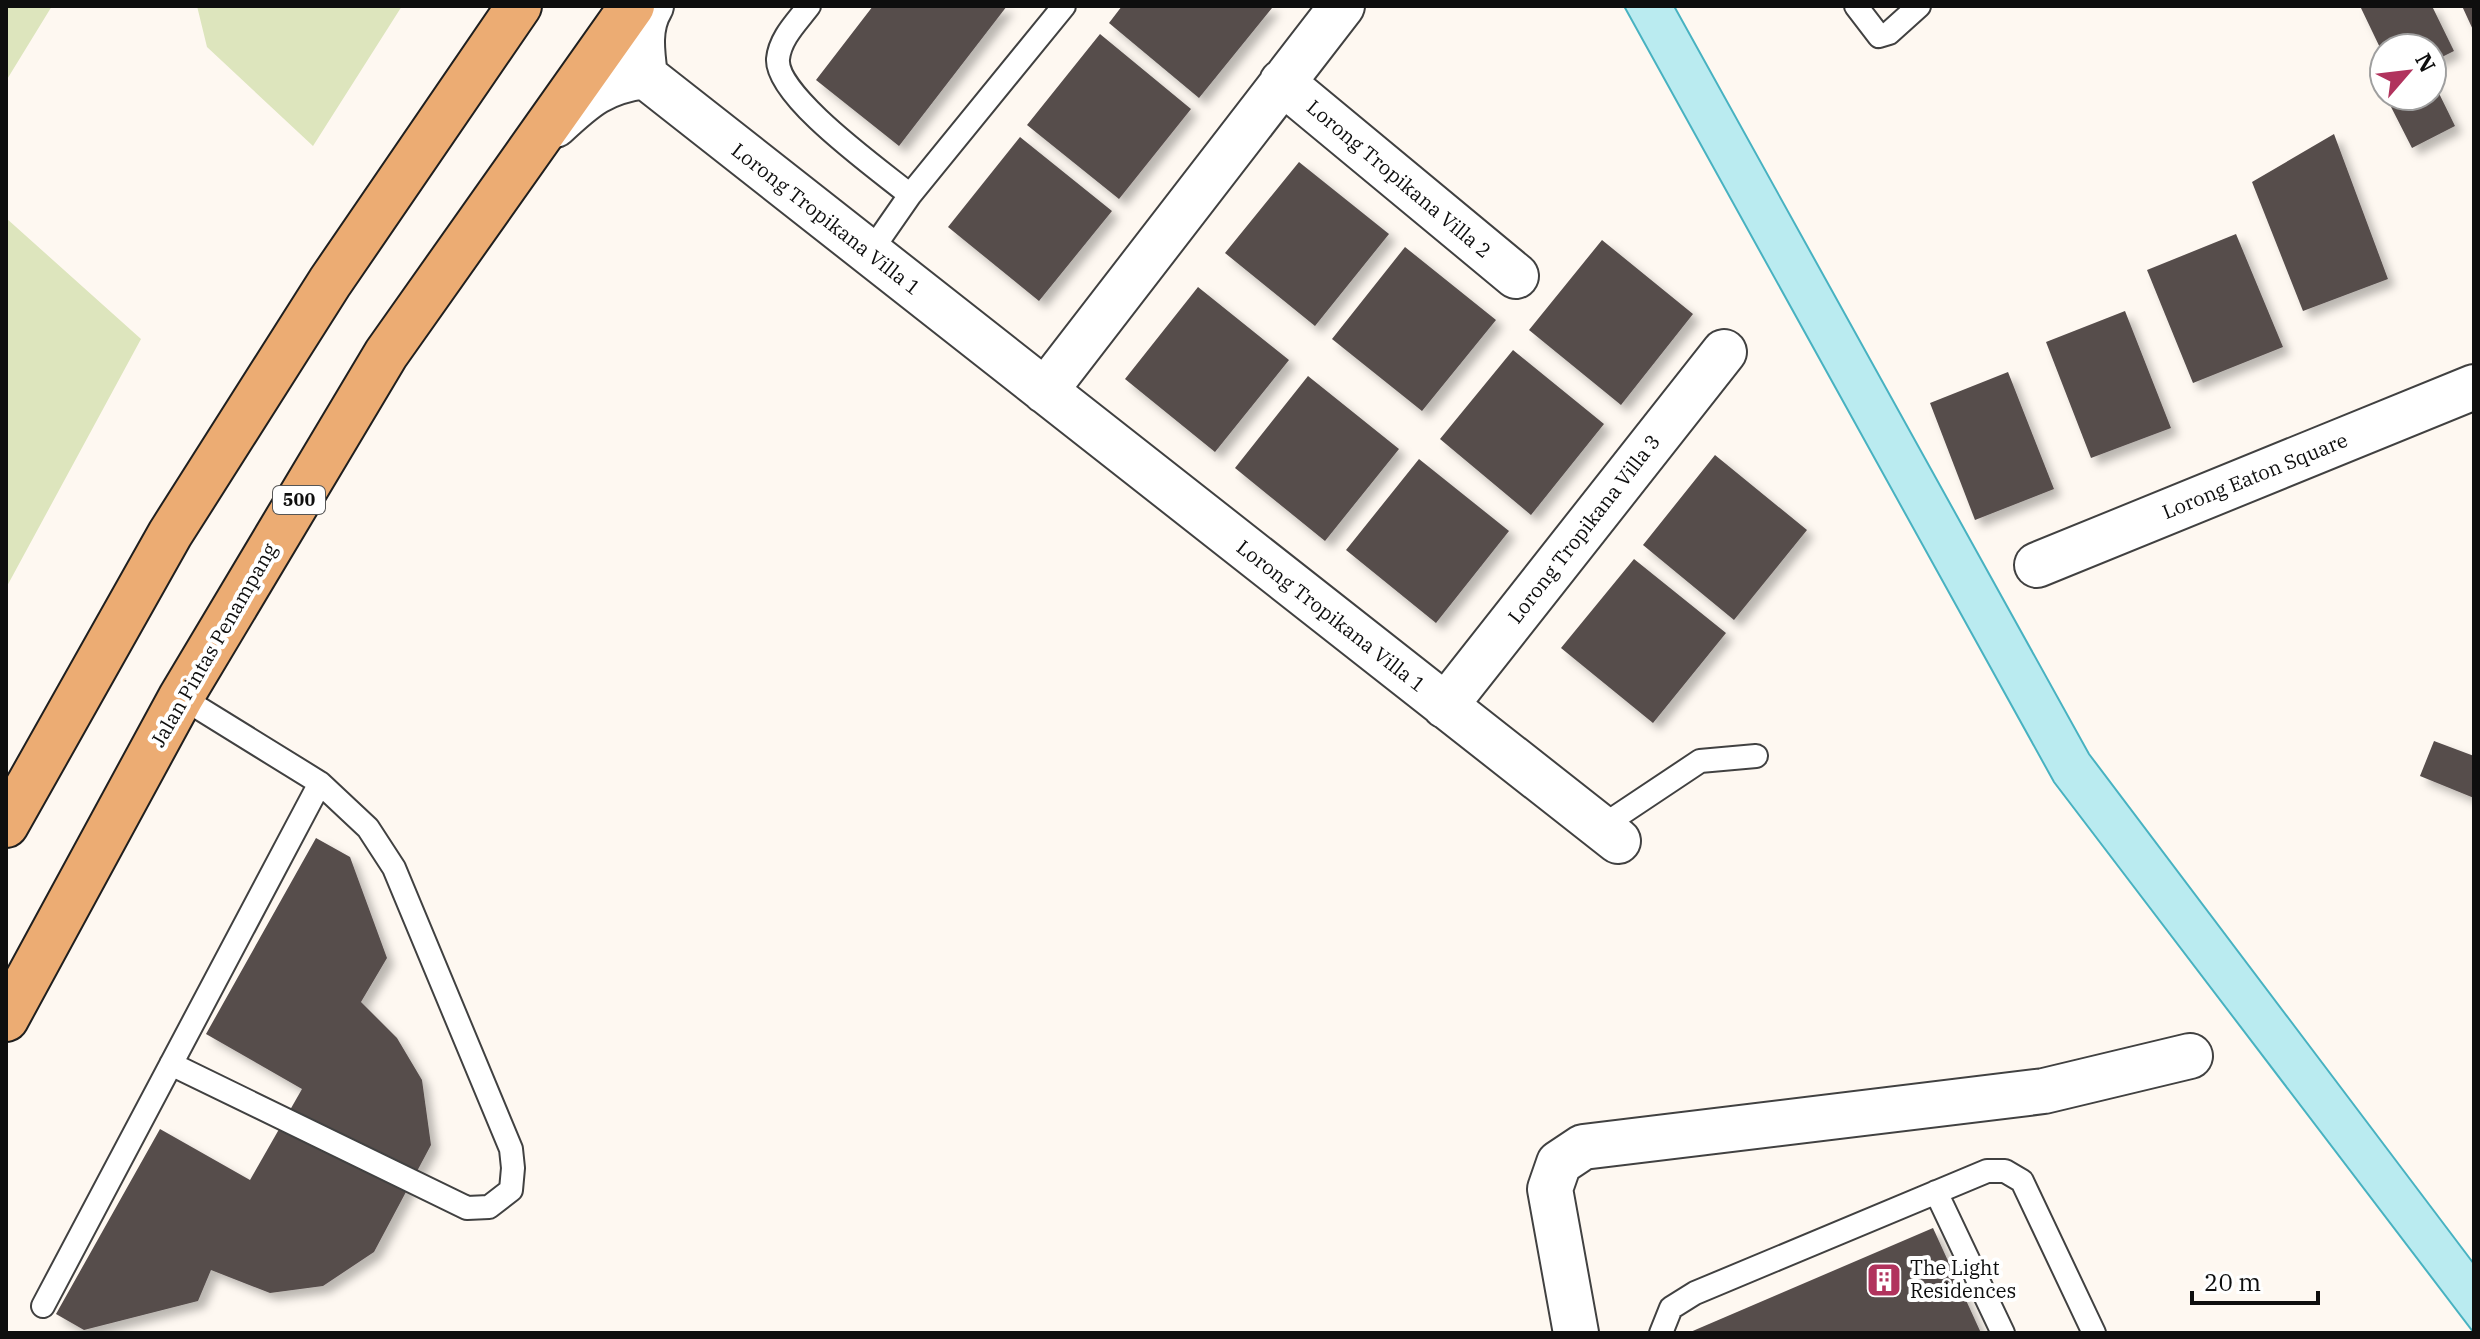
<svg xmlns="http://www.w3.org/2000/svg" width="2480" height="1339" font-family="'IBM Plex Serif',serif">
  <defs>
    <filter id="shadow"><feDropShadow dx="7" dy="7" stdDeviation="4" flood-color="#0004"/></filter>
  </defs>
  <rect width="100%" height="100%" fill="#fef8f1"/>
  <path fill="#dde5bd" d="M6,6H52L6,81Z
    M197,6H402L313,146L207,47Z
    M6,218L141,339L6,588Z"/>
  <path fill="#baebf0" stroke="#48b2c1" stroke-width="2" d="M1624,6H1674L2089,754L2474,1264V1333L2054,782Z"/>
  <path fill="#564d4c" filter="url(#shadow)" d="M873,6H1007L899,146L816,80Z
    M1122,6H1270L1272,8L1199,98L1109,23Z
    M2360,6H2432L2454,51L2432,62V48H2384V56Z
    M2462,6H2474V32Z
    M1100,34L1191,109L1119,199L1027,125Z
    M2432,79L2455,126L2412,148L2389,103L2403,96H2432Z
    M2334,134L2388,279L2303,311L2252,182Z
    M1020,137L1112,211L1039,301L948,227Z
    M1299,162L1389,234L1315,326L1225,253Z
    M2236,234L2283,347L2193,383L2147,270Z
    M1602,240L1693,314L1621,405L1529,330Z
    M1405,247L1496,320L1422,411L1332,339Z
    M1198,287L1289,360L1215,452L1125,379Z
    M2125,311L2171,428L2091,458L2046,342Z
    M1513,350L1604,424L1531,515L1440,439Z
    M2008,372L2054,489L1975,520L1930,403Z
    M1308,376L1399,449L1325,541L1235,468Z
    M1715,455L1807,530L1734,620L1643,545Z
    M1419,459L1509,531L1436,623L1346,550Z
    M1634,559L1726,633L1653,723L1561,648Z
    M2434,741L2474,756V798L2420,776Z
    M316,838L350,857L387,958L361,1002L397,1038L422,1080L431,1145L374,1252L323,1286L270,1293L211,1270L198,1301L84,1330L56,1314L160,1129L250,1180L302,1089L206,1034Z
    M1933,1228L1981,1333H1688Z"/>
  <g fill="none" stroke-linecap="round" stroke-linejoin="round">
    <defs>
      <path id="lane" d="M809,6C797,22 780,38 778,59C775,96 881,171 910,195
        M1856,6L1879,36L1889,33L1919,6
        M869,254L910,195L1064,6
        M1601,827L1700,761L1756,756
        M171,1064L467,1208L489,1207L511,1190L513,1168L511,1149L394,868L368,828L320,783L181,697
        M1936,1192L2003,1333
        M43,1306L320,783
        M1661,1333L1671,1308L1695,1293L1987,1171H2005L2022,1181L2094,1333"/>
      <path id="street" d="M645,76L1618,841
        M645,76C642,53 638,27 651,6
        M1282,82L1516,276
        M555,125C586,96 602,82 645,76
        M1045,391L1342,6
        M2037,565L2474,387
        M1445,706L1724,352
        M1576,1333L1550,1189L1559,1163L1583,1147L2044,1091L2190,1056"/>
      <path id="primary" d="M6,825L170,534L330,282L519,6
        M6,1019L181,697L386,354L632,6"/>
    </defs>
    <use href="#lane" stroke="#414141" stroke-width="26"/>
    <use href="#street" stroke="#414141" stroke-width="48"/>
    <use href="#primary" stroke="#1f1f1f" stroke-width="48"/>
    <use href="#lane" stroke="#fff" stroke-width="22"/>
    <use href="#street" stroke="#fff" stroke-width="44"/>
    <use href="#primary" stroke="#ecac73" stroke-width="44"/>
  </g>
  <defs>
    <symbol id="building-square" viewBox="-11 -11 22 22"><rect x="-9" y="-9" width="18" height="18" rx="4" fill="#b1335d" stroke="#fff"/><path d="M-4-6H4V6H1V3H-1V6H-4ZM-2.5-4.3h1.7v1.8h-1.7ZM.8-4.3h1.7v1.8H.8ZM-2.5-1h1.7V.8h-1.7ZM.8-1h1.7V.8H.8Z" fill="#fff"/></symbol>
  </defs>
  <g fill-rule="evenodd">
    <use href="#building-square" x="1864" y="1260" width="40" height="40"/>
  </g>
  <g text-anchor="middle" stroke-width="8" stroke-linejoin="round" paint-order="stroke">
    <rect fill="#fff" stroke="#565656" stroke-width="2" x="273" y="486" width="52" height="28" rx="6"/>
    <g font-size="18" font-weight="bold" fill="#0e0e0e">
      <text x="299" y="506">500</text>
    </g>
    <g font-size="20" fill="#0e0e0e" stroke="#fff">
      <text transform="translate(1399 179) rotate(40)" y="7">Lorong Tropikana Villa 2</text>
      <text transform="translate(826 219) rotate(38)" y="7">Lorong Tropikana Villa 1</text>
      <text transform="translate(2255 476) rotate(-22)" y="7">Lorong Eaton Square</text>
      <text transform="translate(1584 529) rotate(-52)" y="7">Lorong Tropikana Villa 3</text>
      <text transform="translate(1331 616) rotate(38)" y="7">Lorong Tropikana Villa 1</text>
      <text transform="translate(214 645) rotate(-60)" y="7">Jalan Pintas Penampang</text>
    </g>
    <g font-size="20" fill="#0e0e0e" stroke="#fff" text-anchor="start">
      <text x="1910" y="1275">The Light<tspan x="1910" dy="23">Residences</tspan></text>
    </g>
  </g>
  <rect width="2480" height="1339" fill="none" stroke="#0e0e0e" stroke-width="16"/>
  <g transform="translate(2408 72) rotate(62)"><circle r="38" fill="#ffffff" stroke="#9f9f9f" stroke-width="2"/>
  <path d="M0-6L14 30L0 20L-14 30Z" fill="#b1335d"/>
  <text y="-12" font-size="22" font-weight="bold" text-anchor="middle" fill="#0e0e0e">N</text>
  </g>
  <path d="M2192 1291v12h126v-12" fill="none" stroke="#0e0e0e" stroke-width="4"/>
  <text x="2204" y="1291" font-size="24" fill="#0e0e0e" stroke="#ffffff" stroke-width="6" paint-order="stroke">20 m</text>
</svg>
